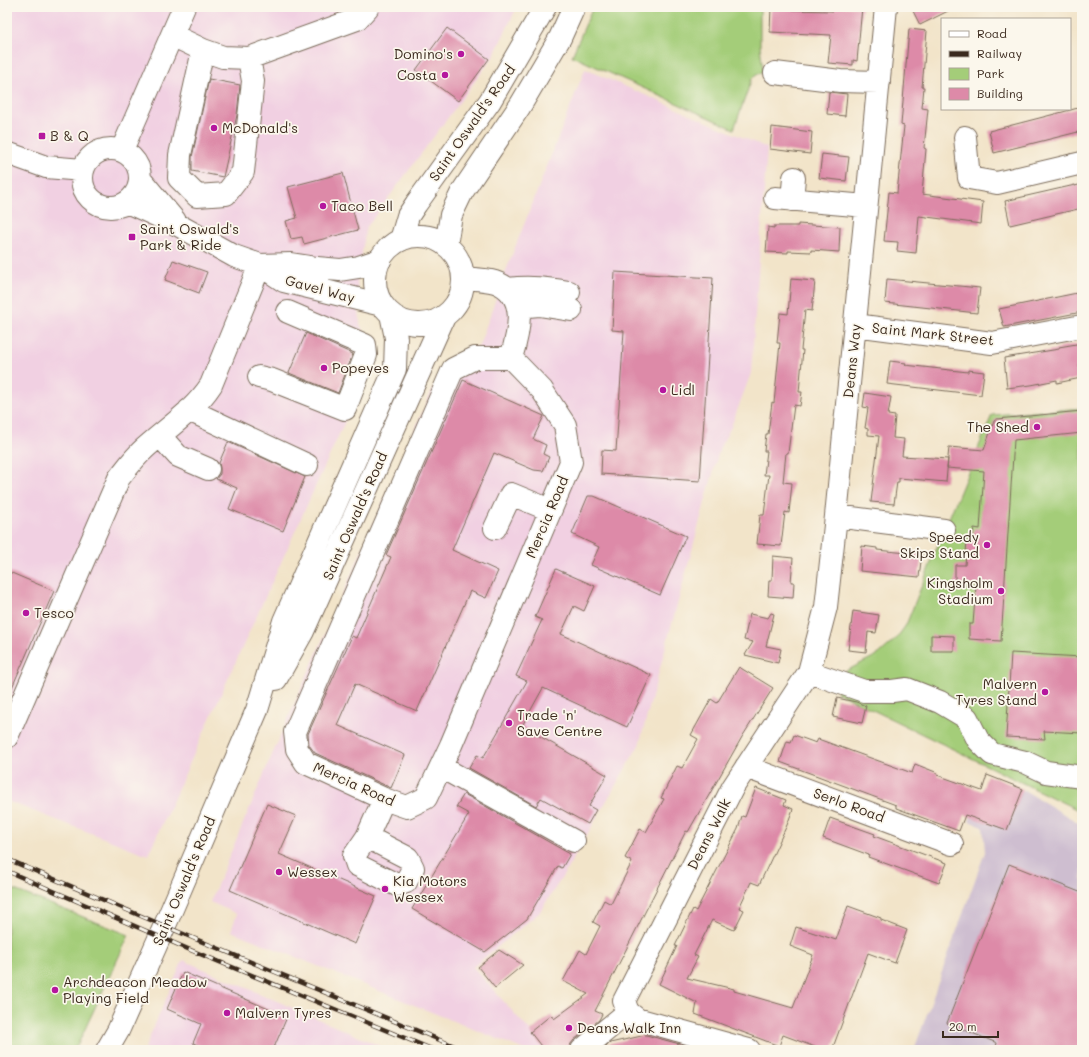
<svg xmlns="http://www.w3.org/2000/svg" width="1089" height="1057" font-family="Mali,sans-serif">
  <rect width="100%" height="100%" fill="#fbf7ec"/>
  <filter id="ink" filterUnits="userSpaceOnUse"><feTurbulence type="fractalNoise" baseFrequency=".025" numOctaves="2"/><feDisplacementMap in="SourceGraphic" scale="8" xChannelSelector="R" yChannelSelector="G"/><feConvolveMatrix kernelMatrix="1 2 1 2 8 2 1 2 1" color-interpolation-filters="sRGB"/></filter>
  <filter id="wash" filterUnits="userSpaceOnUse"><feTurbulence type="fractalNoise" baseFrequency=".012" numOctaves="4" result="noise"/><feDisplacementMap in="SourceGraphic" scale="16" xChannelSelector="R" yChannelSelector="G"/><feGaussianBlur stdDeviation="0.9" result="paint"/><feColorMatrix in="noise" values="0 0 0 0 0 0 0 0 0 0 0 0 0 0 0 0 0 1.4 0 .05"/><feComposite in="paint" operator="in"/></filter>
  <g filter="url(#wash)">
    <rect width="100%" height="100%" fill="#f2e4c9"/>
    <path fill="#f1d0e2" d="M7,7H517L493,57L366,228L357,282L360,324L370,346L362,384L148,855L7,801Z
      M585,69L767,148L751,373L731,427L720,447L639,745L563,876L539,913L473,967L547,1050H525L231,931L237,914L210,902L269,762L445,361L479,346L507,268Z
      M183,960L389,1050H144Z"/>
    <path fill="#cebed0" d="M988,776L1027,792L1082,825V1050H914L985,852L983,827L969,821Z"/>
    <path fill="#a4cd79" stroke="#707c4c" d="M593,7H760V45L763,71L752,78L734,129L572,56Z
      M1082,408V812L838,693L835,681L844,672L879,654L896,639L906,625L944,530L992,415Z
      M7,887L129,935L78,1044L71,1050H7Z"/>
    <g id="blocks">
      <path fill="#dd8aa8" d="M771,7H792V10L833,11L834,7H862L857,61L853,60V65L828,63L831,35L770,32Z
        M911,7H956L920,25Z
        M447,28L489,59L458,101L416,70Z
        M909,29L927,31L922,87H924L922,108L928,109L924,148L926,149L922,194L983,202L981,224L919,216L916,253L897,251L898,242L884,241L889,192L897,193L904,126L901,125Z
        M209,79L240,85L237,115L223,177L192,171V157Z
        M829,92L847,94L845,116L827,114Z
        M1082,107V131L994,153L989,131Z
        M772,127L812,132L810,154L770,149Z
        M822,154L849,157L846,181L819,178Z
        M343,173L358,230L304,244L302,237L291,239L286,221L297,218L288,187Z
        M1082,184V208L1010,225L1005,201L1075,185V186Z
        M798,224L840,227L839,252L811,250V252L788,251V253L766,252L768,227L774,228V226H798Z
        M173,260L207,272L199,293L165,280Z
        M615,272L713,278L700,481L601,474L602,450L616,451L624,331L612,330Z
        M791,279L815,281L812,311L805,310L801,350H803L799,392H802L800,406L794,405L788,453H786L783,482L792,483L789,513L785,512L781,546L757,544L760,515H764L769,475H764L767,451H764L766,434H768L772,402L774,403L780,343H777L780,313L788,314Z
        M887,279L980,288L977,313L885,303Z
        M1082,292V312L1004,327L999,309Z
        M306,333L353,354L338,393L289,373Z
        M1082,343V364H1079L1081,378L1057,383V380L1031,385L1007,388L1004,358L1059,349V347Z
        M890,361L906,363L905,365L968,372V370L984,372L981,395L887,384Z
        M463,380L544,416L533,439L546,445L543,454L549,457L543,471L534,470L494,453L452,550L498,571L486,598L470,591L417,711L355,684L337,725L405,755L391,788L315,753L309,745L308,734L352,636L356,638L391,557L386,555Z
        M865,393L891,397L888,415L895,416L893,438L904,439L902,456L948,459L946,482L899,478V482H897L894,504L871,502L879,436L868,435V429L865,428L868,408L863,407Z
        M1082,411V433L1014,440L1001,641L969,639V624H973L976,586H955V565H965L967,541H972L974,528L980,529L984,471L947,468L949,447L984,450L994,421L997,419Z
        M228,442L305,477L283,531L229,509L237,488L216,479L220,474V468L219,463Z
        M588,496H594L686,536L660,595L591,565L599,547L572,534Z
        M862,546L877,548V550L907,553V551L922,553L919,577L860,571Z
        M773,556L793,558L791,582H794L793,598L768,596L769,580H772Z
        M556,569L595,586L584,611L574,606L561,634L651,675L627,727L543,688L522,726L607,775L589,806L596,810L588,824L541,798L536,806L469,768L477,755L483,758L527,681L516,676L542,620L535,617Z
        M7,571L54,591L7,699Z
        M853,611L879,615L876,633L868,632L866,652L848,650Z
        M771,613L774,614L766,646L781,649L778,663L745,655L753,642L744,640L750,614L768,618Z
        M931,635L954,636V651H931Z
        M1011,653L1082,657V733L1044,731L1045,739L1006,737Z
        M739,667L773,688L742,737L688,832L686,831L595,1011L602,1014L599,1020L574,1040L570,1045V1050H544L530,1032L551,1015L554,1019L588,994L563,981L580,950L586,954L600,926L593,922L604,900L611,904L632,862L625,858L640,829L646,832L664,799L661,798L677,766L682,768L698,739L691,735L711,699L717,703Z
        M837,698L856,702L866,706L862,723L833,717Z
        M794,735L816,743L818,739L912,773L915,764L938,773L937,775L982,791L987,775L1023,789L1007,830L965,815L959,831L896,808V805L780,762L787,741L791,742Z
        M756,788L786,800L784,805L793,809L787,825L759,885L751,882L746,893L739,908L744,910L734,930L712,920L694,955L698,957L687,978L734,989V991L748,995L793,1008L813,955L790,946L796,927L836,940L848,906L881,918V920L907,930L895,963L868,953L832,1050H823L783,1035L779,1046L695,1014L697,1003L659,984L677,946H675L693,909L696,911L738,829L742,816L745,817Z
        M464,794L570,854L562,868L558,866L527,919L485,952L412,909L469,814L456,807Z
        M267,804L296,816L279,854L376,896L355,944L230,890Z
        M830,818L875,834L874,836L947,863L939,883L868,857L869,855L823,838Z
        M1009,864L1082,893V1050H995L997,1043L947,1023Z
        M499,950L523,965L495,988L478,967Z
        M183,972L287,1017L273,1050H209L193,1043L201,1024L167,1009Z
        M646,1035L702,1050H606V1047L610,1043Z"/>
    </g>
  </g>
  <g filter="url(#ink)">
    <use href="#blocks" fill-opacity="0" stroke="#7b6b5a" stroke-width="1"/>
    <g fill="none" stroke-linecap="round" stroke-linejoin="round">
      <defs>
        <path id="minor" d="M172,35L203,50L223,57L249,58L357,19L368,7
          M203,50L180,155L179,178L197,196L226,194L243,172L253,81L249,58
          M775,73L840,81L879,82
          M965,137L969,178L997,183L1082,163
          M82 178a29 29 0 1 1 58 0a29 29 0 1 1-58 0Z
          M122,150L184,7
          M7,153L46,167L83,170
          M140,179L175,221
          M775,198L866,206
          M792,200L794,178
          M127,202L178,225L234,256L260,265L291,264L317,268L340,270L359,267L380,260
          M260,265L284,281L382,305
          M463,278C473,279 485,279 495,282C529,294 519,332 511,358
          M509,289C530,286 549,289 569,292
          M519,311L528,306L539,305L571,310
          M855,325L992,343L1082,326
          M475,358H511L542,390L565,425L571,462L451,745L426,798L407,807L384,799L306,763L297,749L295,732L453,369Z
          M259,377L272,380L345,409L366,355L365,345L288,312
          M189,410L307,465
          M160,436L178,456L208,469
          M836,516L944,530
          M495,528L511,494L550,510
          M809,672L864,691H892L907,689L940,702L967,718L978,740L992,754L1025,762L1046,772L1082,777
          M7,737L119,478C127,468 134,458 144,449C167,428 194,411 211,385L260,265
          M441,767L574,841
          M746,767L952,844
          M367,837L408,858L413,868L406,882L397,885L357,865L354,856L367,837L384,799
          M628,1012L624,1001L733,787L809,672L826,607L836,516L886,7
          M628,1012L637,1019L749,1050
          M582,1050L628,1012"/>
        <path id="major" d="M375 280a44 44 0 1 1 88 0a44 44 0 1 1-88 0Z
          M401,240L408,216L416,204L490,101L545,7
          M446,245L451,215L462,192L520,106L560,38L574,7
          M276,679L303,631L444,317
          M107,1050L118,1031L169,916L257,710L284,621L395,369L396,338L391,314"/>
      </defs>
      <use href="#minor" stroke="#7b6b5a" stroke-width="24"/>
      <use href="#major" stroke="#7b6b5a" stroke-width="24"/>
      <use href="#minor" stroke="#fff" stroke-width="22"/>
      <use href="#major" stroke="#fff" stroke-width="22"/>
      <defs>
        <path id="rail" d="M7,859L193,938L464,1050
          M7,871L188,949L434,1050"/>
      </defs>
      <use href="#rail" stroke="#3b2a1e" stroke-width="4.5"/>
      <use href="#rail" stroke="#fbf7ec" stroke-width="3" stroke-dasharray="9" stroke-linecap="butt"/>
    </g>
  </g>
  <g fill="#b5179e" stroke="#fbf7ec" stroke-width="1.5">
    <circle cx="461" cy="54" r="4"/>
    <circle cx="445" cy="75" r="4"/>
    <circle cx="214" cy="128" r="4"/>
    <rect x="38" y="132" width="8" height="8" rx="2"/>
    <circle cx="323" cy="206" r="4"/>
    <rect x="128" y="233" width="8" height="8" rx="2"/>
    <circle cx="324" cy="368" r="4"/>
    <circle cx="663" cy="390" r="4"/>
    <circle cx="1037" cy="427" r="4"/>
    <circle cx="987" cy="545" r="4"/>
    <circle cx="1001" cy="591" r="4"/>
    <circle cx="26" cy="613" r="4"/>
    <circle cx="1045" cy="692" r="4"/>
    <circle cx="509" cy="723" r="4"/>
    <circle cx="279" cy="872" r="4"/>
    <circle cx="385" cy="889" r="4"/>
    <circle cx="55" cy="990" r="4"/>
    <circle cx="227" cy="1013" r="4"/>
    <circle cx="569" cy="1028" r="4"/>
  </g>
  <g text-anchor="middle" stroke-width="3.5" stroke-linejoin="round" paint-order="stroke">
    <g font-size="14" fill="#3b2a1e" stroke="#fbf7ec" text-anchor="start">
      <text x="453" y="59" text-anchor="end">Domino's</text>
      <text x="437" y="80" text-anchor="end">Costa</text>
      <text x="222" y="133">McDonald's</text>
      <text x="50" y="141">B &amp; Q</text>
      <text x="331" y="211">Taco Bell</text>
      <text x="140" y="234">Saint Oswald's<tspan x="140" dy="16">Park &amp; Ride</tspan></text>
      <text x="332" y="373">Popeyes</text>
      <text x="671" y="395">Lidl</text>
      <text x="1029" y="432" text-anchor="end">The Shed</text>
      <text x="979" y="542" text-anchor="end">Speedy<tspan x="979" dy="16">Skips Stand</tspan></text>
      <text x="993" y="588" text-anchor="end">Kingsholm<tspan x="993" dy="16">Stadium</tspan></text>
      <text x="34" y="618">Tesco</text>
      <text x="1037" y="689" text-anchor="end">Malvern<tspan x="1037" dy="16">Tyres Stand</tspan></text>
      <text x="517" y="720">Trade 'n'<tspan x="517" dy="16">Save Centre</tspan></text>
      <text x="287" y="877">Wessex</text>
      <text x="393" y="886">Kia Motors<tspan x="393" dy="16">Wessex</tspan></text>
      <text x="63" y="987">Archdeacon Meadow<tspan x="63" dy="16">Playing Field</tspan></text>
      <text x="235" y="1018">Malvern Tyres</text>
      <text x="577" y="1033">Deans Walk Inn</text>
    </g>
    <g font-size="14" fill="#3b2a1e" stroke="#fbf7ec">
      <text transform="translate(472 123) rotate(-55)" y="5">Saint Oswald's Road</text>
      <text transform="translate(320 289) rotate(15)" y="5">Gavel Way</text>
      <text transform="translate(933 334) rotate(6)" y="5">Saint Mark Street</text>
      <text transform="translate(852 361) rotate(-84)" y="5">Deans Way</text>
      <text transform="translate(355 516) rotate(-66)" y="5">Saint Oswald's Road</text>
      <text transform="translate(547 517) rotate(-67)" y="5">Mercia Road</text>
      <text transform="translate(354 784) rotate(24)" y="5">Mercia Road</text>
      <text transform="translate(849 805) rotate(20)" y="5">Serlo Road</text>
      <text transform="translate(709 834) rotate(-63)" y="5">Deans Walk</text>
      <text transform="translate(184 881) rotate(-67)" y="5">Saint Oswald's Road</text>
    </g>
  </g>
  <rect width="1089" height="1057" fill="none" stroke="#fbf7ec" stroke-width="24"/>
  <rect x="941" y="18" width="130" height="92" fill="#fbf7ec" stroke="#aea59a"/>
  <rect x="949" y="31" width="20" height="6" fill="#ffffff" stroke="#aea59a"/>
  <text x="977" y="38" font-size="12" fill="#3b2a1e">Road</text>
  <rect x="949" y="51" width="20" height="6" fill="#3b2a1e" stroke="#aea59a"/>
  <text x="977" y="58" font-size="12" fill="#3b2a1e">Railway</text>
  <rect x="949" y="68" width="20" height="12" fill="#a4cd79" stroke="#aea59a"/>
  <text x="977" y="78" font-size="12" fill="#3b2a1e">Park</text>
  <rect x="949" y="88" width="20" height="12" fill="#dd8aa8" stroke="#aea59a"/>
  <text x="977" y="98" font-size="12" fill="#3b2a1e">Building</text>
  <path d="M943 1031v6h55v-6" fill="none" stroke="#3b2a1e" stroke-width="2"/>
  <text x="949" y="1031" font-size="12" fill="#3b2a1e" stroke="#fbf7ec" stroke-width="3" paint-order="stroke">20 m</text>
</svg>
